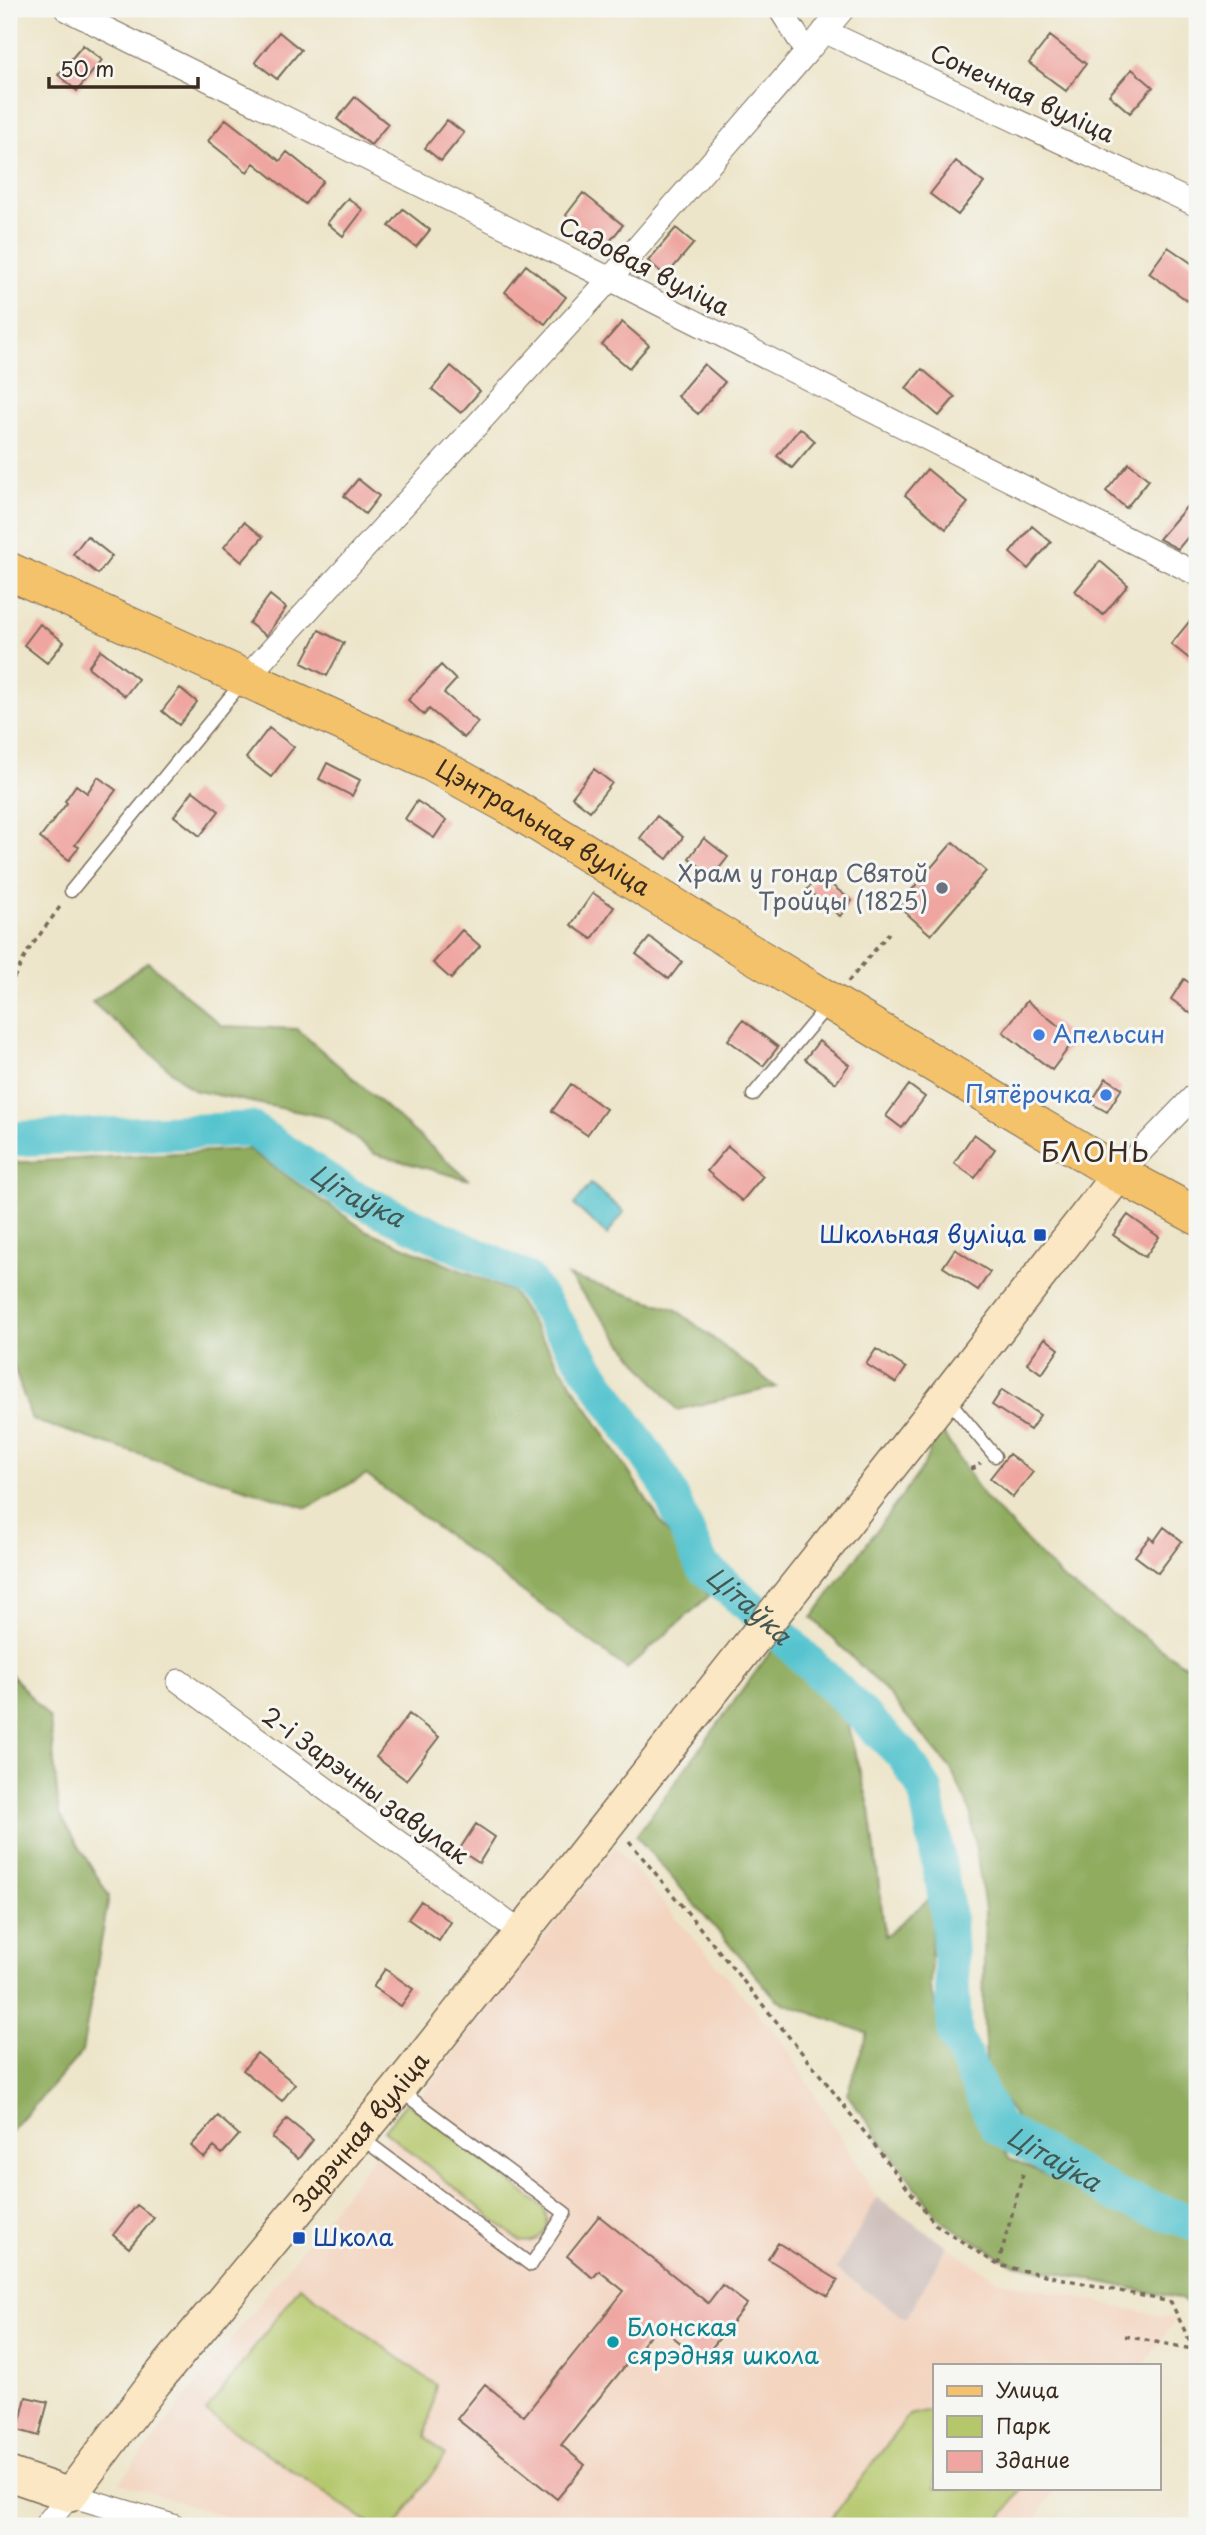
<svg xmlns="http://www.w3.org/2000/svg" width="1206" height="2535" font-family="'Playpen Sans',sans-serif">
  <rect width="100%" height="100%" fill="#f6f6f2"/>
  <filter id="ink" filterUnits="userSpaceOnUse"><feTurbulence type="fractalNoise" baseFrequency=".0143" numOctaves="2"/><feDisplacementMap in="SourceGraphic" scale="14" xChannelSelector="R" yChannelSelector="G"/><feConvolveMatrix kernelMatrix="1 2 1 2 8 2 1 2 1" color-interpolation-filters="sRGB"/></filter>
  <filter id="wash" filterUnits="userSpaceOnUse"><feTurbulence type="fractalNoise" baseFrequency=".00686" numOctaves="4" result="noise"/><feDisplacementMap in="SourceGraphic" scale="28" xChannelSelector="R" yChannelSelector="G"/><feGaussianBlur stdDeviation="1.57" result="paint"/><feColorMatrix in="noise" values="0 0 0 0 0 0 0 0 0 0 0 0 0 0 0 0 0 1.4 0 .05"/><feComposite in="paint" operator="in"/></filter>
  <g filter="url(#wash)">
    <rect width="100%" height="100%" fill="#ede5c9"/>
    <path fill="#f3d4bf" d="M615,1847L784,2043L877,2198L836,2271L906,2319L947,2246L997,2280L1176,2319L1144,2365H935V2488H1057L1030,2526H256L119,2483Z"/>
    <path fill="#cfc0bb" d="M877,2198L947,2246L906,2319L836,2270Z"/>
    <path fill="#b4c76b" stroke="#787844" stroke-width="2" d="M407,2102L544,2208L548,2223C544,2237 534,2244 520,2241L384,2130Z
      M300,2286L436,2385L426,2437L445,2455L396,2526H373L206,2412Z
      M929,2410H935V2488H1022L996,2526H826L909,2415Z"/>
    <path fill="#8fac5f" stroke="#656b3e" stroke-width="2" d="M148,962L222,1026L297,1029L469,1180L375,1154L329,1118L193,1090L92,1002Z
      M248,1149L365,1230L512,1292L709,1596L627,1669L366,1475L307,1508L32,1420L9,1353V1163Z
      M568,1276L675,1309L776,1387L677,1410Z
      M939,1427L984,1497L1064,1580L1183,1664L1197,1670V2210L1168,2203L1122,2186L1073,2162L1018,2121L987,2077L983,2010L985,1910L970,1810L951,1769L882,1687L812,1618L923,1467Z
      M774,1647L845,1716L870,1809L885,1936L933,1896L930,1990L965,2087L1009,2158L1118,2208L1197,2240V2310L1178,2298L1011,2263L940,2220L847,2094L867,2033L778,2001L636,1836Z
      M9,1672L50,1719L59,1813L109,1896L82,2052L9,2134Z"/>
    <path fill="#57c4cf" stroke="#497776" stroke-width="2" d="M591,1184L624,1212L607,1235L574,1205Z"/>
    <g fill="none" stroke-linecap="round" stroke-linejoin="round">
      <path stroke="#57c4cf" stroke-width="35" id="s1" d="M9,1139L251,1129L349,1195L527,1279L664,1480L702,1566L764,1618L903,1755L925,1789L948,1913L955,2035L997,2127L1119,2197L1197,2224"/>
    </g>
    <g id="blocks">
      <path fill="#efa6a0" d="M279,32L301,50L277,79L255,62Z
        M1050,36L1086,64L1066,91L1029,63Z
        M83,45L102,60L77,91L58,75Z
        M1132,69L1153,87L1130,113L1109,95Z
        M355,97L388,124L371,145L337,119Z
        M226,119L280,161L287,152L323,181L305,204L254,163L247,172L208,141Z
        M447,120L464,133L441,161L425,148Z
        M956,161L984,183L958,215L930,194Z
        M583,193L623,225L606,246L566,215Z
        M348,198L363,210L343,236L327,223Z
        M403,209L430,230L416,247L389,226Z
        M676,228L694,243L666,276L648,261Z
        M1168,247L1197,267V287L1188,301L1149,273Z
        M526,265L566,297L545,324L505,292Z
        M622,322L649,345L629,368L602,345Z
        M704,364L725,382L698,414L677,396Z
        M451,366L480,391L461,413L432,389Z
        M922,369L955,397L939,416L906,388Z
        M800,428L815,441L792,468L777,456Z
        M1129,463L1149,480L1126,508L1106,491Z
        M927,469L968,503L946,529L905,495Z
        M358,479L379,496L365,514L344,496Z
        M1188,505L1197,513V526L1178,549L1159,539Z
        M244,522L263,537L242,562L224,547Z
        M1032,526L1051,542L1028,569L1010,553Z
        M87,536L112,556L98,574L73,554Z
        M1100,561L1128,585L1103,615L1075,591Z
        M270,595L286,608L266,636L249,623Z
        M1197,612V665L1171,644Z
        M40,624L64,642L47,663L24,645Z
        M319,630L344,643L327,676L302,663Z
        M101,650L138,679L125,696L88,667Z
        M441,665L456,680L444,693L478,722L464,738L429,709L424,715L408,700Z
        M180,688L197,702L179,725L162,711Z
        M269,728L294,747L271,777L246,758Z
        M327,763L360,780L352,796L319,779Z
        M594,769L612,783L590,811L572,797Z
        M98,777L116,790L75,845L79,847L69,860L40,838L67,803L65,801L76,785L87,793Z
        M193,791L219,811L200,836L174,816Z
        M417,801L446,820L434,838L405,819Z
        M657,816L683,837L667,859L640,838Z
        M704,838L728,857L713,876L689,858Z
        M953,842L986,871L931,935L898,906Z
        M819,875L852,901L840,916L807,890Z
        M593,893L614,907L592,939L571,925Z
        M462,930L480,946L451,979L433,963Z
        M650,937L682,962L669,979L636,954Z
        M1184,979L1197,988V1018L1171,999Z
        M1027,1001L1075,1039L1052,1070L1003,1032Z
        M743,1020L778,1047L763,1066L728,1040Z
        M819,1041L849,1065L836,1083L805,1059Z
        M1106,1078L1122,1088L1107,1112L1091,1103Z
        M571,1084L606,1109L587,1135L552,1111Z
        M909,1085L925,1097L902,1128L886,1116Z
        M974,1134L995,1149L975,1178L954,1163Z
        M728,1146L763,1176L742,1201L707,1171Z
        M1128,1215L1159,1237L1145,1257L1113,1235Z
        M955,1249L990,1272L978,1290L943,1267Z
        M1045,1338L1059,1349L1042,1374L1027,1363Z
        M876,1349L906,1368L896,1383L866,1364Z
        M1002,1390L1040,1415L1030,1430L992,1405Z
        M1009,1454L1033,1472L1013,1497L990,1478Z
        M1164,1527L1182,1541L1158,1573L1135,1556L1150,1537L1154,1541Z
        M409,1714L439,1737L406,1780L376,1757Z
        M476,1824L495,1837L479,1863L459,1850Z
        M421,1901L451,1922L439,1941L408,1919Z
        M385,1969L413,1989L401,2006L373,1987Z
        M257,2053L295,2084L282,2101L243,2070Z
        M218,2116L239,2135L222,2154L214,2147L204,2158L191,2146Z
        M287,2119L313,2140L298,2159L272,2138Z
        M137,2205L154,2218L129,2248L113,2235Z
        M599,2216L708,2303L722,2285L747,2304L702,2360L658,2325L561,2445L585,2465L557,2499L457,2419L485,2384L524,2416L624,2291L599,2271L593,2278L567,2256Z
        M778,2243L838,2280L828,2296L768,2259Z
        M26,2397L48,2402L39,2436L18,2430Z"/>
    </g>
  </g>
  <g filter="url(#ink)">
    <use href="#blocks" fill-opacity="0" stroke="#796b5a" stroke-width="2"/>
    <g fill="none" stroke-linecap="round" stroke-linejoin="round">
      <defs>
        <path id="service" d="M71,891L244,680
          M753,1095L828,1005
          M946,1397L995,1456
          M359,2136L531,2265L565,2213L398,2089"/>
        <path id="minor" d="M66,9L610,279L1197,574
          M780,9L807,52L843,9
          M824,31L1197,205
          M247,677L610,279L807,52
          M1119,1174L1197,1093
          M179,1681L520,1932
          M45,2526L70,2495L173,2526"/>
        <g id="secondary">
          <path id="s2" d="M9,2474L70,2495L155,2382L398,2089L938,1406L1119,1174"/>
        </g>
        <g id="primary">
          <path id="s3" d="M9,571L430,762L510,806L831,1002L1119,1174L1197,1216"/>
        </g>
      </defs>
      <use href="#service" stroke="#796b5a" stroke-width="15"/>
      <use href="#minor" stroke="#796b5a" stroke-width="25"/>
      <use href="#secondary" stroke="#796b5a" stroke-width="36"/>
      <use href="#primary" stroke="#796b5a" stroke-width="39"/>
      <path stroke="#796b5a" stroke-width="3.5" stroke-dasharray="5 5" stroke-linecap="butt" d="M848,982L889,933
        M9,987L28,951L62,904
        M971,1469L979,1466L980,1463
        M629,1841L825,2081L935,2224L998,2265L1171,2302L1194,2350
        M998,2265L1023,2174
        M1125,2336L1197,2350"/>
      <use href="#service" stroke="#fff" stroke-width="12"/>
      <use href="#minor" stroke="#fff" stroke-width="23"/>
      <use href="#secondary" stroke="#fbe7c3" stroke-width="33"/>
      <use href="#primary" stroke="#f4c26a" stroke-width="37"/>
    </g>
  </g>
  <circle fill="#6b7280" stroke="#f6f6f2" stroke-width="2.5" cx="942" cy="888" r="7"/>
  <g fill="#3f7fe0" stroke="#f6f6f2" stroke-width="2.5">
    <circle cx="1039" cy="1035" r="7"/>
    <circle cx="1106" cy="1095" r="7"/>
  </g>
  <g fill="#1a4fb4" stroke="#f6f6f2" stroke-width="2.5">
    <rect x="1033" y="1228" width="14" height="14" rx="3.5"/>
    <rect x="292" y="2231" width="14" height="14" rx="3.5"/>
  </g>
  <circle fill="#0f9aa8" stroke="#f6f6f2" stroke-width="2.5" cx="613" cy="2342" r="7"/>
  <g text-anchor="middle" stroke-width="6" stroke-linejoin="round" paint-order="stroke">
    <g font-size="24" fill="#3b2a1e" stroke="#f6f6f2">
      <text transform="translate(1022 94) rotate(25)" y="8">Сонечная вуліца</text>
      <text transform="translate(644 267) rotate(27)" y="8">Садовая вуліца</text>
      <text dy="8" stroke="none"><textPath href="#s3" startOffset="593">Цэнтральная вуліца</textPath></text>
      <text transform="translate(365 1786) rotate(36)" y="8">2-і Зарэчны завулак</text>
      <text dy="8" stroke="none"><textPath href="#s2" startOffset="530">Зарэчная вуліца</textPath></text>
    </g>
    <g font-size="24" fill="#5b616d" stroke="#f6f6f2" text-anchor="end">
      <text x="928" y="882">Храм у гонар Святой<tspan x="928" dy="28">Тройцы (1825)</tspan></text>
    </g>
    <g font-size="24" fill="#366cbe" stroke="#f6f6f2" text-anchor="start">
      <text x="1053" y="1043">Апельсин</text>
      <text x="1092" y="1103" text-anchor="end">Пятёрочка</text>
    </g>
    <g font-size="24" fill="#164399" stroke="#f6f6f2" text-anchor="end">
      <text x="1026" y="1243">Школьная вуліца</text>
      <text x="313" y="2246" text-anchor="start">Школа</text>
    </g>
    <g font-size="24" fill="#0d838f" stroke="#f6f6f2" text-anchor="start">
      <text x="627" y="2336">Блонская<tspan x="627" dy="28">сярэдняя школа</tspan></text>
    </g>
    <g font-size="26" font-style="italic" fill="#435853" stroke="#f6f6f2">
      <text dy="9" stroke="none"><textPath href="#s1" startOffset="368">Цітаўка</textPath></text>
      <text dy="9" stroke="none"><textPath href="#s1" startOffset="956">Цітаўка</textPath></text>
      <text dy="9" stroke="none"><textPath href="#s1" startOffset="1626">Цітаўка</textPath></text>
    </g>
    <g font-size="28" letter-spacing="2" fill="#3b2a1e" stroke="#f6f6f2">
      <text x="1096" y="1162">БЛОНЬ</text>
    </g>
  </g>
  <rect width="1206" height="2535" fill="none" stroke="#f6f6f2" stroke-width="35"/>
  <rect x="933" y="2364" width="228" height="126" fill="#f6f6f2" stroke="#aba49d" stroke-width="2"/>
  <rect x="947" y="2386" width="35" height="10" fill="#f4c26a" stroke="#aba49d" stroke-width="2"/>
  <text x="996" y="2398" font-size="21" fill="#3b2a1e">Улица</text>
  <rect x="947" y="2416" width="35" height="21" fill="#b4c76b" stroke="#aba49d" stroke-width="2"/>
  <text x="996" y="2434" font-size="21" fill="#3b2a1e">Парк</text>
  <rect x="947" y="2451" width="35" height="21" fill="#efa6a0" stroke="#aba49d" stroke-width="2"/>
  <text x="996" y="2468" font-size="21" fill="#3b2a1e">Здание</text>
  <path d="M49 77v10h149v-10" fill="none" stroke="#3b2a1e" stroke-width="3.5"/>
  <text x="60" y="77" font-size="21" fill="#3b2a1e" stroke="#f6f6f2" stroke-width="5" paint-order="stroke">50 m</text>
</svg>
